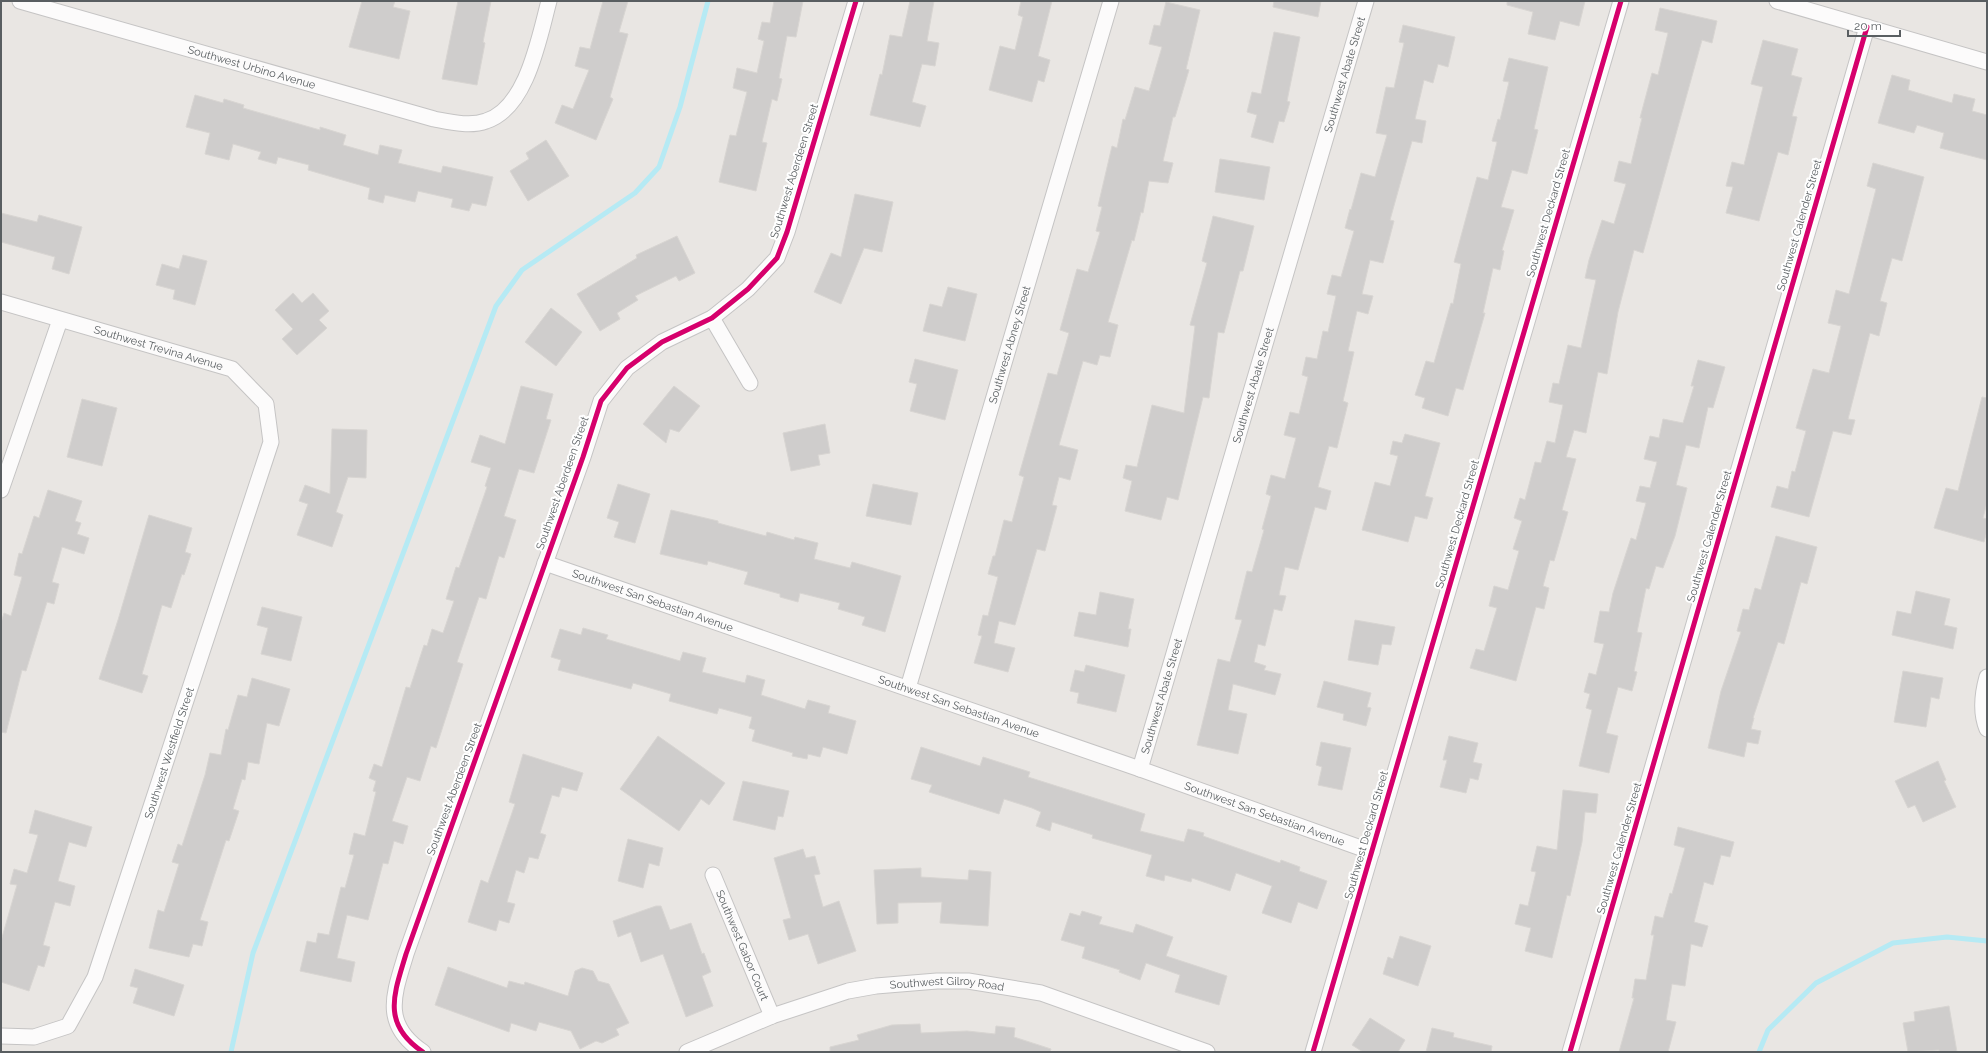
<svg xmlns="http://www.w3.org/2000/svg" width="1988" height="1053" font-family="Raleway,sans-serif">
  <rect width="100%" height="100%" fill="#e9e6e3"/>
  <g fill="none" stroke-linecap="round" stroke-linejoin="round">
    <path stroke="#b6eaf4" stroke-width="5" d="M231,1052L253,953L496,306L522,270L635,193L659,167L680,107L708,1
      M1759,1052L1768,1030L1816,983L1893,943L1947,937L1987,941"/>
  </g>
  <path fill="#cfcdcc" stroke="#d8d5d2" d="M362,1H395L393,7L410,11L399,59L349,47Z
    M458,1H491L483,42L485,43L477,85L442,79Z
    M603,1H628L619,32L628,34L610,97L613,99L596,140L555,123L562,105L573,109L589,70L575,66L580,47L590,49Z
    M774,1H803L796,37L787,36L779,78L782,79L777,101L772,99L762,142L767,143L756,191L719,182L730,135L736,136L747,92L733,88L737,68L757,73L764,41L758,39L762,22L770,23Z
    M910,1H934L927,41L939,43L935,66L922,64L912,102L926,106L920,127L870,115L880,74L882,75L890,35L902,37Z
    M1021,1H1052L1038,56L1050,60L1044,82L1038,80L1032,102L989,90L1000,46L1015,50L1023,17L1018,15Z
    M1274,1H1321L1318,17L1273,7Z
    M1507,1H1585L1579,26L1560,21L1555,40L1528,34L1533,12L1507,5Z
    M1166,2L1200,10L1186,69L1189,70L1175,117H1173L1163,161L1173,163L1168,183L1149,181L1143,213L1141,212L1134,241L1132,240L1108,322L1118,325L1110,357L1100,355L1097,365L1083,361L1059,445L1078,450L1070,480L1059,477L1052,505L1057,506L1045,551L1037,549L1015,625L999,621L994,643L1015,648L1008,672L974,663L982,636L978,635L983,615L988,616L998,577L988,574L993,556H995L1004,520L1012,522L1024,477L1019,475L1048,373L1057,375L1069,333L1060,330L1077,269L1088,272L1100,232L1096,231L1102,207L1098,206L1112,146L1117,148L1123,119L1125,120L1135,87L1149,91L1162,47L1149,44L1154,25L1160,26Z
    M1660,8L1717,21L1712,43L1702,40L1643,253L1634,250L1618,312L1607,374L1598,372L1586,433L1574,430L1566,457L1576,459L1562,510L1568,512L1554,561L1550,560L1543,586L1549,588L1544,609L1536,607L1516,681L1470,668L1476,649L1484,651L1497,608L1489,606L1494,586L1508,590L1519,551L1513,549L1522,521L1514,518L1520,498L1525,500L1535,462L1541,463L1547,441L1555,443L1563,405L1549,402L1553,383L1559,384L1568,345L1581,348L1596,280L1585,278L1589,260L1602,220L1614,224L1626,184L1614,181L1619,161L1631,164L1642,118H1640L1652,73L1658,75L1668,33L1655,30Z
    M1403,25L1455,37L1448,67L1438,64L1433,83L1424,80L1415,119L1426,121L1422,143L1412,141L1390,220L1394,221L1383,263L1370,260L1362,294L1373,296L1368,314L1357,311L1348,351L1354,352L1343,401L1348,403L1337,448L1329,446L1318,487L1331,491L1326,510L1315,507L1298,570L1285,567L1279,595L1286,596L1282,611L1274,609L1265,646L1258,644L1254,662L1266,666L1264,670L1281,674L1275,695L1233,684L1228,710L1247,714L1238,754L1197,745L1218,659L1230,662L1242,620L1235,619L1247,571L1252,572L1264,530L1262,529L1271,496L1266,494L1271,475L1285,479L1296,438L1284,435L1290,412L1299,414L1308,377L1302,375L1306,357L1317,359L1323,331L1328,332L1336,296L1327,294L1332,275L1341,277L1354,231L1345,228L1350,209L1351,210L1361,173L1375,177L1387,135L1376,133L1386,87L1394,88L1404,43L1399,42Z
    M1274,32L1300,37L1287,101L1290,102L1284,122L1279,121L1273,143L1251,137L1257,115L1247,112L1252,92L1261,94Z
    M1763,40L1798,49L1791,75L1802,78L1792,116L1797,117L1788,155L1778,152L1759,221L1726,213L1733,187L1726,186L1732,162L1744,165L1763,87L1751,84Z
    M1509,58L1548,67L1534,129L1538,130L1527,174L1512,170L1501,207L1514,210L1502,250L1504,251L1500,270L1493,268L1483,313H1485L1463,390L1456,388L1448,416L1422,408L1425,398L1415,395L1426,361L1434,363L1451,303L1453,304L1461,264L1454,262L1477,177L1488,180L1497,142L1492,141L1498,119L1500,120L1509,82L1503,81Z
    M1892,75L1910,80L1908,90L1952,103L1954,94L1975,99L1972,111L1987,115V160L1940,148L1944,133L1917,125L1914,133L1878,123Z
    M195,95L223,103L224,99L244,105L243,108L320,130V127L346,135L343,145L378,155L380,145L402,150L398,163L441,173L443,166L493,177L486,206L472,203L469,211L451,207L453,199L418,191L415,202L385,195L383,203L368,199L370,188L308,170L309,165L278,157L276,164L258,159L261,152L233,144L229,160L205,154L210,133L186,127Z
    M546,140L569,176L528,201L510,171L529,159L526,153Z
    M1220,159L1270,167L1264,200L1215,192Z
    M1873,163L1924,177L1902,261L1892,258L1880,301L1887,303L1879,336L1870,333L1848,419L1855,420L1851,435L1833,431L1809,517L1771,507L1777,486L1788,489L1792,471L1795,472L1806,431L1796,428L1813,369L1829,373L1841,326L1828,323L1836,290L1849,294L1876,189L1867,186Z
    M855,194L893,202L882,252L864,248L841,304L814,292L831,253L841,257Z
    M1,213L37,222L39,215L82,227L69,274L52,269L55,257L1,242Z
    M1213,216L1254,226L1243,271H1240L1224,333L1218,332L1209,398L1203,397L1178,500L1167,497L1161,520L1125,511L1132,481L1123,478L1126,465L1137,467L1152,405L1184,413L1195,326L1190,325L1207,263L1202,261Z
    M677,236L695,273L679,281L676,276L635,296L638,300L617,313L620,319L600,331L577,294L637,258L636,255Z
    M183,255L207,261L195,305L173,299L175,290L156,285L162,264L179,269Z
    M948,287L977,294L965,341L923,331L930,304L942,307Z
    M293,293L302,303L313,293L329,311L319,320L327,328L297,355L282,339L293,329L275,310Z
    M551,308L582,332L556,366L525,342Z
    M915,359L958,370L945,420L910,411L917,384L909,382Z
    M1698,360L1725,367L1713,408L1708,407L1699,448L1686,445L1676,485L1687,488L1675,536L1663,568L1656,566L1649,589L1646,588L1637,632L1642,633L1634,671L1637,672L1632,691L1618,687L1606,733L1618,736L1609,773L1579,766L1592,710L1586,708L1590,694L1584,692L1589,673L1596,675L1604,644L1594,642L1600,611L1609,612L1613,593L1631,538L1636,540L1646,503L1636,501L1640,486L1650,488L1657,462L1644,459L1650,436L1659,438L1663,419L1683,423L1694,386H1691Z
    M521,386L553,394L546,419L551,420L534,473L519,469L504,516L516,520L504,558L499,556L486,599L479,597L457,662L463,664L436,748L431,746L420,781L407,777L392,821L408,826L403,844L394,841L388,864L383,863L368,920L347,915L337,958L355,962L351,982L300,971L307,941L316,943L318,933L329,935L341,887L345,888L354,855L349,854L354,833L365,836L376,792L373,791L376,781L369,778L374,764L382,767L406,687L410,688L424,645L427,646L432,629L443,633L454,601L446,599L456,567L459,568L487,487L485,486L491,468L471,462L480,435L505,444Z
    M674,386L700,406L679,432L670,429L666,443L643,424Z
    M1982,397L1987,398V503L1983,518L1987,519V531L1984,542L1934,528L1946,488L1958,491Z
    M82,399L117,408L102,466L67,457Z
    M825,424L830,453L818,455L820,465L791,471L783,433Z
    M332,429L367,430L366,478L348,477L336,512L343,515L332,547L297,535L308,504L299,501L305,485L330,494Z
    M1405,434L1440,443L1425,496L1433,498L1427,519L1415,516L1408,542L1362,530L1375,482L1390,486L1398,456L1390,454L1393,441L1402,443Z
    M618,484L650,494L635,543L614,537L619,522L607,518Z
    M873,484L918,493L911,525L866,516Z
    M48,490L82,501L75,521L81,523L77,534L89,538L84,554L62,547L52,582L59,584L54,604L47,602L26,671L22,670L6,733L1,732V623L4,613L11,616L22,577L14,575L19,553L22,554L34,516L39,518Z
    M671,510L718,521V523L766,536L767,532L794,540L795,537L818,543L814,559L850,568L852,562L901,576L885,632L862,625L865,617L838,609L840,603L800,593L798,602L780,597V594L744,584L748,572L708,561L707,565L660,554Z
    M149,515L192,528L185,552L191,554L184,575L182,574L171,608L162,605L142,674L148,676L142,693L99,679L118,620Z
    M1776,536L1817,547L1807,584L1801,582L1784,644L1778,642L1753,718H1754L1751,729L1761,731L1758,744L1747,742L1744,757L1708,748L1721,691L1741,632L1737,631L1743,609L1749,610L1755,588L1761,590Z
    M1916,591L1950,599L1944,625L1957,628L1953,649L1892,635L1897,611L1911,614Z
    M1100,592L1134,599L1128,629H1131L1128,647L1074,636L1079,612L1096,615Z
    M262,607L302,617L291,661L261,654L268,628L257,625Z
    M1355,620L1395,627L1391,645L1382,644L1378,665L1348,660Z
    M583,628L608,635L606,639L680,661L683,652L706,658L702,672L745,683L747,675L765,680L761,695L805,709L808,700L830,706L828,713L856,721L847,754L823,747L820,757L808,754L807,759L792,756L793,753L752,741L755,730L749,728L752,717L719,708L717,714L669,701L671,694L633,683L631,689L558,670L561,660L551,657L560,629L581,635Z
    M1086,665L1125,675L1116,712L1077,703L1079,693L1070,691L1075,670L1084,672Z
    M1903,671L1943,678L1939,699L1931,697L1926,727L1894,722Z
    M252,678L290,689L279,726L267,723L259,764L248,762L245,780L242,779L233,809L239,811L229,841L226,840L200,920L208,922L202,946L193,944L189,957L149,948L158,910L164,912L179,864L172,862L178,844L182,846L205,775L210,753L221,755L226,729L228,730L238,695L247,697Z
    M1324,681L1371,693L1367,707L1371,708L1366,726L1343,720L1344,714L1317,707Z
    M658,736L725,783L709,805L701,799L679,831L620,789Z
    M1449,736L1478,743L1473,762L1482,764L1478,780L1470,778L1466,793L1440,787L1447,760H1443Z
    M1321,742L1351,748L1342,790L1318,785L1322,767L1316,765Z
    M921,747L980,766L983,757L1030,772L1028,777L1145,814L1140,831L1184,842L1188,829L1204,833L1203,836L1280,863L1281,860L1300,867L1299,871L1327,881L1317,909L1298,902L1291,923L1262,913L1272,886L1236,873L1230,891L1192,878L1191,882L1165,875L1164,881L1146,876L1152,855L1092,838L1093,835L1052,822L1050,831L1036,826L1041,812L1032,808L1004,799L999,814L929,792L932,785L911,779Z
    M523,754L583,773L577,791L562,787L559,797L552,795L540,833L546,835L538,859L529,857L524,873L516,870L507,902L515,904L509,923L499,920L496,931L468,922L481,880L488,883L515,804L509,802Z
    M1938,761L1946,780L1944,781L1956,807L1923,822L1915,805L1908,808L1895,781Z
    M743,781L789,791L783,817L778,816L775,830L733,820Z
    M1563,790L1598,794L1596,813L1585,812L1582,842L1570,896L1567,895L1552,958L1525,951L1531,928L1515,924L1520,904L1528,906L1536,872L1531,871L1537,846L1557,850Z
    M35,810L92,827L86,847L69,842L58,881L75,886L70,906L55,902L43,945L50,947L44,967L38,965L29,991L1,982V941L17,885L10,884L14,869L27,873L38,835L29,833Z
    M1678,827L1734,842L1730,857L1721,855L1713,885L1704,882L1694,922L1708,926L1702,947L1691,944L1685,986L1672,984L1666,1020L1676,1022L1668,1052H1619L1634,998H1632L1635,979L1646,980L1654,935H1651L1655,916L1663,918L1670,893L1672,894L1685,848L1674,845Z
    M628,839L663,848L659,866L649,863L643,888L618,881Z
    M803,849L806,858L815,856L820,874L814,875L823,907L839,901L856,951L818,964L808,934L789,940L783,920L791,918L774,858Z
    M921,868V877L968,880L969,870L991,872L988,926L940,923L942,902L898,903V923L877,924L874,870Z
    M656,906H661L670,930L691,923L702,954L704,953L711,972L702,976L713,1006L686,1017L663,954L641,962L631,932L618,937L613,921Z
    M1082,911L1102,917L1099,924L1133,933L1136,924L1173,937L1166,956L1227,976L1219,1005L1175,992L1180,975L1146,963L1140,980L1119,972L1120,970L1082,958L1085,947L1061,940L1070,913L1080,916Z
    M1400,936L1431,946L1418,986L1383,974L1388,957L1393,959Z
    M448,967L507,988L509,981L524,985L525,982L568,996L575,971L582,968L593,971L598,981L609,984L629,1023L616,1029L619,1035L602,1043L596,1041L580,1049L571,1031L539,1022L536,1031L511,1023L509,1032L435,1005Z
    M135,969L184,985L174,1016L133,1003L138,988L130,986Z
    M1949,1006L1957,1052H1939V1050L1908,1052L1903,1023L1915,1021L1914,1012Z
    M1370,1018L1405,1040L1398,1052H1363L1352,1045Z
    M920,1024L921,1033L967,1031L995,1034L996,1026L1015,1028L1014,1037L1051,1049L1050,1052H830V1047L859,1040L857,1035L892,1025Z
    M1432,1028L1454,1033L1453,1037L1492,1046L1491,1052H1426Z"/>
  <g fill="none" stroke-linecap="round" stroke-linejoin="round">
    <defs>
      <g id="street">
        <path id="s1" d="M20,1L434,119C450,122 470,127 486,121C527,108 539,38 549,1"/>
        <path d="M1777,1L1987,62"/>
        <path id="s2" d="M1,302L232,369L266,404L271,442L95,977L68,1026L34,1037L1,1036"/>
        <path d="M712,318L750,383"/>
        <path d="M1,490L60,320"/>
        <path id="s3" d="M545,563L1140,769L1372,852"/>
        <path d="M1987,677C1982,695 1980,712 1987,729"/>
        <path id="s4" d="M908,688L1111,1"/>
        <path id="s5" d="M1140,769L1366,1"/>
        <path id="s6" d="M713,875L772,1016"/>
        <path d="M423,1052C381,1024 394,994 406,954L583,457L601,401L627,368L662,342L712,318L748,289L777,258L787,232L856,1"/>
        <path id="s7" d="M687,1052L772,1016L848,991L876,986L937,981H968L1041,993L1207,1052"/>
        <path d="M1313,1052L1621,1"/>
        <path d="M1570,1052L1867,27"/>
      </g>
    </defs>
    <use href="#street" stroke="#c5c4c4" stroke-width="17"/>
    <use href="#street" stroke="#fcfbfb" stroke-width="15"/>
    <defs>
      <path id="cycleway" d="M423,1052C381,1024 394,994 406,954L583,457L601,401L627,368L662,342L712,318L748,289L777,258L787,232L856,1
        M1313,1052L1621,1
        M1570,1052L1867,27"/>
    </defs>
    <use href="#cycleway" stroke="#fff" stroke-width="8"/>
    <use href="#cycleway" stroke="#d6006c" stroke-width="5"/>
  </g>
  <g text-anchor="middle" stroke-width="4" stroke-linejoin="round" paint-order="stroke">
    <g font-size="11" fill="#595e61" stroke="#fff">
      <text dy="4" stroke="none"><textPath href="#s1" startOffset="241">Southwest Urbino Avenue</textPath></text>
      <text dy="4" stroke="none"><textPath href="#s5" startOffset="724">Southwest Abate Street</textPath></text>
      <text transform="translate(794 171) rotate(-73)" y="4">Southwest Aberdeen Street</text>
      <text transform="translate(1548 213) rotate(-74)" y="4">Southwest Deckard Street</text>
      <text transform="translate(1799 225) rotate(-74)" y="4">Southwest Calender Street</text>
      <text dy="4" stroke="none"><textPath href="#s4" startOffset="358">Southwest Abney Street</textPath></text>
      <text dy="4" stroke="none"><textPath href="#s2" startOffset="164">Southwest Trevina Avenue</textPath></text>
      <text dy="4" stroke="none"><textPath href="#s5" startOffset="400">Southwest Abate Street</textPath></text>
      <text transform="translate(562 483) rotate(-71)" y="4">Southwest Aberdeen Street</text>
      <text transform="translate(1457 524) rotate(-74)" y="4">Southwest Deckard Street</text>
      <text transform="translate(1709 536) rotate(-74)" y="4">Southwest Calender Street</text>
      <text dy="4" stroke="none"><textPath href="#s3" startOffset="114">Southwest San Sebastian Avenue</textPath></text>
      <text dy="4" stroke="none"><textPath href="#s5" startOffset="76">Southwest Abate Street</textPath></text>
      <text dy="4" stroke="none"><textPath href="#s3" startOffset="438">Southwest San Sebastian Avenue</textPath></text>
      <text transform="translate(169 753) rotate(-72)" y="4">Southwest Westfield Street</text>
      <text transform="translate(454 789) rotate(-70)" y="4">Southwest Aberdeen Street</text>
      <text dy="4" stroke="none"><textPath href="#s3" startOffset="762">Southwest San Sebastian Avenue</textPath></text>
      <text transform="translate(1366 835) rotate(-74)" y="4">Southwest Deckard Street</text>
      <text transform="translate(1619 848) rotate(-74)" y="4">Southwest Calender Street</text>
      <text dy="4" stroke="none"><textPath href="#s6" startOffset="76">Southwest Gabor Court</textPath></text>
      <text dy="4" stroke="none"><textPath href="#s7" startOffset="272">Southwest Gilroy Road</textPath></text>
    </g>
  </g>
  <rect width="1988" height="1053" fill="none" stroke="#595e61" stroke-width="4"/>
  <path d="M1848 30v6h52v-6" fill="none" stroke="#595e61" stroke-width="2"/>
  <text x="1854" y="30" font-size="12" fill="#595e61" stroke="#ffffff" stroke-width="3" paint-order="stroke">20 m</text>
</svg>
